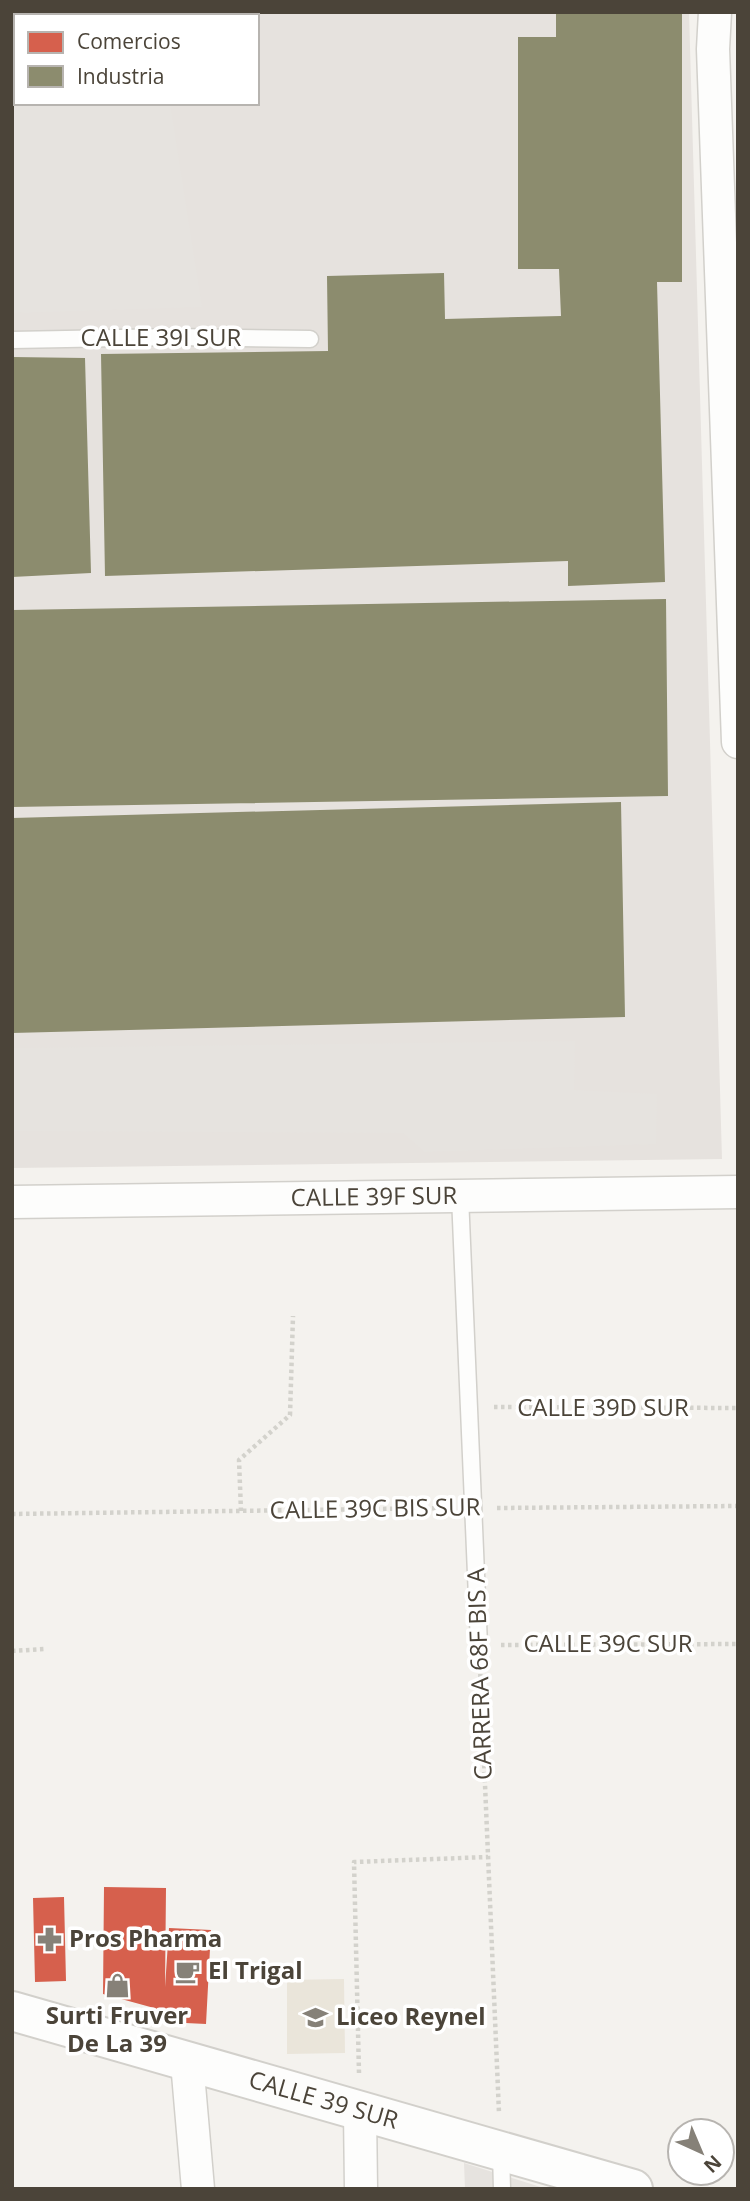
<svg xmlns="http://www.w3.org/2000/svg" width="750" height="2201" font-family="'Open Sans',sans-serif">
  <rect width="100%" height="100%" fill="#f4f2ee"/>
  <path fill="#e6e2de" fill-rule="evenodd" d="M12,12H689L722,1159L12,1168ZM16,16H257V103H16Z"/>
  <path fill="#eae5da" d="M344,1979L345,2053L287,2054V1980Z"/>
  <path fill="#e6e3df" d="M12,12H155L156,16H16V103H170L202,307L12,313Z
    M575,1041L574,1090L657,1094L656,1144L425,1152L403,1133L12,1131V1048Z
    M464,2163L547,2189H465Z"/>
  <path fill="#d6604d" d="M104,1887L166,1888L165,1987L169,1928L211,1930L206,2024L165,2022V2011L103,1994Z
    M64,1897L66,1981L35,1982L33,1898Z"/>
  <path fill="#8c8c6e" d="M556,12H682V282H657L665,582L568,586V561L105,576L101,354L328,351L327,276L444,273L445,319L561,316L559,269H518V37H556Z
    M12,357L85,358L91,573L12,577Z
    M666,599L668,796L12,807V610Z
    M621,802L625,1017L12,1033V818Z"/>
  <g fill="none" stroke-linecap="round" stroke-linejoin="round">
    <defs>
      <path id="service" d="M12,340L174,337L310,339
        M460,1196L479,1645
        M501,2152L502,2189"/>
      <g id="minor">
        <path d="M715,12L713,49L738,742"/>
        <path id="s1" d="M12,1202L738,1192"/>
        <path d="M187,2062L198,2189"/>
        <path d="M360,2112L361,2189"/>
      </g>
      <g id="tertiary">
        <path id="s2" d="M12,2011L633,2189"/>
      </g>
    </defs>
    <use href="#service" stroke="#d2d0cb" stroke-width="19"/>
    <use href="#minor" stroke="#d2d0cb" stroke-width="35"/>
    <use href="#tertiary" stroke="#d2d0cb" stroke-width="42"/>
    <path stroke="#d3d2cc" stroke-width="4.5" stroke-dasharray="3.5 3.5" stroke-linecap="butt" d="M494,1407L738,1408
      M497,1508L738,1506
      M241,1511L239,1460L290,1415L293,1316
      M12,1514L450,1508
      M501,1645L738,1644
      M12,1651L45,1649
      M480,1667L499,2113
      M359,2073L354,1862L488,1857"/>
    <use href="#service" stroke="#fdfdfc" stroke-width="16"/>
    <use href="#minor" stroke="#fdfdfc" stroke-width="32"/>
    <use href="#tertiary" stroke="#fdfdfc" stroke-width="38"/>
  </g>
  <defs>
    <symbol id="pharmacy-bare" viewBox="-9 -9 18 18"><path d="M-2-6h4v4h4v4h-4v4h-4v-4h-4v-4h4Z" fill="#868178" stroke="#fff" stroke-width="2.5" paint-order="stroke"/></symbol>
    <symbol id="cafe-bare" viewBox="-9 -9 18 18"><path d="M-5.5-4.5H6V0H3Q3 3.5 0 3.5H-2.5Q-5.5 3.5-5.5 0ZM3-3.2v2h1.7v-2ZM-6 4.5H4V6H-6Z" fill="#868178" stroke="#fff" stroke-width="2.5" paint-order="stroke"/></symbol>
    <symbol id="shop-bare" viewBox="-9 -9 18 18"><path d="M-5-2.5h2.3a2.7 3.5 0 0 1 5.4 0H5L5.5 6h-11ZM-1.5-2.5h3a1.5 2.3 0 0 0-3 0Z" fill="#868178" stroke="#fff" stroke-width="2.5" paint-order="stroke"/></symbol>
    <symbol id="school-bare" viewBox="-9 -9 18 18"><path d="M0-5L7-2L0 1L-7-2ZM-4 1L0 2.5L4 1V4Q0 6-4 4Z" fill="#868178" stroke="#fff" stroke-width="2.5" paint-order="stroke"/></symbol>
  </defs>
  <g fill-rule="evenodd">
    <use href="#pharmacy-bare" x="32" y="1922" width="35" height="35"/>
    <use href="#cafe-bare" x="170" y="1954" width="35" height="35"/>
    <use href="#shop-bare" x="100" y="1968" width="35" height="35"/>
    <use href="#school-bare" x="298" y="2000" width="35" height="35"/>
  </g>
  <g text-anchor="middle" stroke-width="7" stroke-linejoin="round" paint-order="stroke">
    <g font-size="24" fill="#4b4439" stroke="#fff">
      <text x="161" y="346">CALLE 39I SUR</text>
      <text dy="8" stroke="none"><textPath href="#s1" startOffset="362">CALLE 39F SUR</textPath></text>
      <text x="603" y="1416">CALLE 39D SUR</text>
      <text transform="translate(375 1509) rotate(-1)" y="8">CALLE 39C BIS SUR</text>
      <text x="608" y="1652">CALLE 39C SUR</text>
      <text transform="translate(480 1674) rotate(-92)" y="8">CARRERA 68F BIS A</text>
      <text dy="8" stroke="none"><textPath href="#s2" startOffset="324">CALLE 39 SUR</textPath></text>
    </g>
    <g font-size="24" font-weight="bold" fill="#4b4439" stroke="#fff" text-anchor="start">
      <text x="69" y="1947">Pros Pharma</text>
      <text x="208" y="1979">El Trigal</text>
      <text x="117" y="2024" text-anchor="middle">Surti Fruver<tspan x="117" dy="28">De La 39</tspan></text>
      <text x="336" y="2025">Liceo Reynel</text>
    </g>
  </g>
  <rect width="750" height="2201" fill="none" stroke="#4b4439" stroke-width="28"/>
  <rect x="14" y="14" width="245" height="91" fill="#ffffff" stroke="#b7b4b0" stroke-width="2"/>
  <rect x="28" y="32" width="35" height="21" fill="#d6604d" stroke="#b7b4b0" stroke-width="2"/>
  <text x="77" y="49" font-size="21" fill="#4b4439">Comercios</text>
  <rect x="28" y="66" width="35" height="21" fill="#8c8c6e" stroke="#b7b4b0" stroke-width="2"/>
  <text x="77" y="84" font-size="21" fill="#4b4439">Industria</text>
  <g transform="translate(701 2152) rotate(136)"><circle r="33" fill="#ffffff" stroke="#b7b4b0" stroke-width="2"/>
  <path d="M0-5L12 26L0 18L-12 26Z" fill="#868178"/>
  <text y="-10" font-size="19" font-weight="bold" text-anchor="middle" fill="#4b4439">N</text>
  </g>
</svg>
